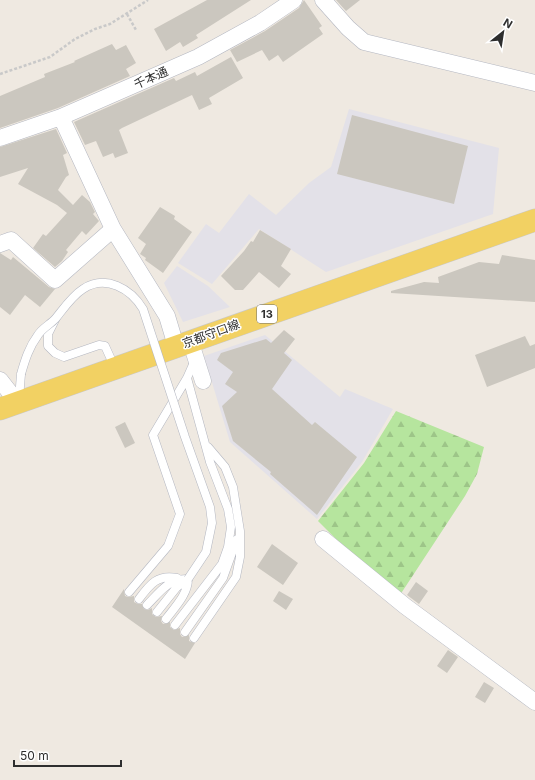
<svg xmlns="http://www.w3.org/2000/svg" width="535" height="780" font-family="Inter,'Noto Sans JP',sans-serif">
  <defs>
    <pattern id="forest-firs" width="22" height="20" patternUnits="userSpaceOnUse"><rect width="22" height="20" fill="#b6e59e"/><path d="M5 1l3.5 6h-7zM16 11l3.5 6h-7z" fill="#9dc588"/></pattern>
  </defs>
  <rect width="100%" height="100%" fill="#efe9e1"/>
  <path fill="#e3e1e8" d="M349,109L499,148L493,214L326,272L259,229L212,284L178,263L206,224L219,233L249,194L276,215L309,183L331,167Z
    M177,266L208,286L230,307L183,322L164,283Z
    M265,335L340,397L345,389L393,409L362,462L317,519L230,442L204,356Z"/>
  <path fill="url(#forest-firs)" d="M396,411L484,447L477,474L465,496L400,595L336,539L318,521L364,463Z"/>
  <path fill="#cbc7bf" d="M207,0H251L196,35L198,38L183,47L180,42L166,51L154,29Z
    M304,0L322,26L319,28L323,34L283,62L278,55L269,61L262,50L237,62L230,50L265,31L299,8Z
    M336,0H360L346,11Z
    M112,44L116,50L126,45L136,63L126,69L130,76L58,108L0,128V96L45,77L44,74L75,62L74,61Z
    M231,57L243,78L209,98L212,104L199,110L192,95L122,128L119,130L128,153L115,158L113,153L103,157L96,141L85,145L74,122L174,78L176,81L195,72L197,76Z
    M352,115L468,146L454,204L337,174Z
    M56,129L67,153L63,155L69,175L66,177L58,190L73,205L82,195L90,202L95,212L93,214L99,221L86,235L82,231L66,250L68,252L62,261L55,267L33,248L43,234L46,236L67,213L57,205L18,184L28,168L0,177V147Z
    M160,207L175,216L174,219L192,232L163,273L145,260L146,258L140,254L146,244L138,238Z
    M260,230L291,249L281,266L291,274L279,288L259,272L243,290H235L221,276L244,251L251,241L253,242Z
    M0,253L11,260L13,257L49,287L55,289L40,307L25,295L10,315L0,307Z
    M502,255L535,260V302L391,293V291L424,282L439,283L438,277L479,262L499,264Z
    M284,330L295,339L284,353L292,360L272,389L312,425L315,422L357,457L317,515L270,474L271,472L233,441L222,406L237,392L225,384L233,372L217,360L221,353L266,339L271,343Z
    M525,336L530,346L535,344V368L487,387L475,355Z
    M125,422L135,443L125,448L115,427Z
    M272,544L298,563L283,585L257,567Z
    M416,582L428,591L419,604L407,595Z
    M124,589L125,596L128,597L134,596V602L138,604H142L144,609L148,610L152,608V614L156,617L162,616L161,621L163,624L170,622V627L174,630L180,628V634L182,637L189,635V641L195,643L185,659L112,607Z
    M279,591L293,599L286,610L273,601Z
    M448,650L458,657L447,673L437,666Z
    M484,682L494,688L485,703L475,697Z"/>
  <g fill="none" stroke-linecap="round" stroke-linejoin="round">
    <defs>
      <path id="service" d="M55,320L48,334V346L55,353L64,357L99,345L105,346L115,368
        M19,399L21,374
        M129,592L168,546L180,514L153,435L187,378
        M139,599C150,584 158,574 177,578
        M147,605C160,592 169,578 188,579
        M157,612L177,587L188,579
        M166,619C175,607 188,594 188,579
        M175,625L222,564L228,547L231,527L228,509L210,462L187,378L195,360
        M185,632L223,578L237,539
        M194,638L236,577L240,557V531L233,487L225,467L208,447"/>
      <path id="minor" d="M323,0L348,28L364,42L535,83
        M61,117L113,229L167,316L176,346
        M0,138L61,117L198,57L260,23L294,0
        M0,244L11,240L55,280L113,229
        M190,340L203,381
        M0,380L18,403
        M323,539L405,606L535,702"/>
      <path id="primary" d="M0,409L535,220"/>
    </defs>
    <use href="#service" stroke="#b4b7c1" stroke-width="9"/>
    <use href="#minor" stroke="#b4b7c1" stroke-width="17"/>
    <use href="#primary" stroke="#c9c9c9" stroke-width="23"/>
    <path stroke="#c9c9c9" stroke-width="2.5" stroke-dasharray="3 2" stroke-linecap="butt" d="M127,14L136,30
      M0,74L50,57L75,39L95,29L110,24L148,0"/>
    <use href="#service" stroke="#fff" stroke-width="8"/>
    <use href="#minor" stroke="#fff" stroke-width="16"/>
    <use href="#primary" stroke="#f2d163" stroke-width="22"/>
    <defs>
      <path id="service-bridge" d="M21,374C25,360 29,347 38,335C42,328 51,324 56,318C64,308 72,296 83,289C106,274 131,289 143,309L185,437L210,507L212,523L206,552L188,579"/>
    </defs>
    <use href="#service-bridge" stroke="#b4b7c1" stroke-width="9" stroke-linecap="butt"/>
    <use href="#service-bridge" stroke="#fff" stroke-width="8"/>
  </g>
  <g text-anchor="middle" stroke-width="3" stroke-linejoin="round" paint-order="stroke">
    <rect fill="#fff" stroke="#6d6d6d" stroke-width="1" x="257" y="305" width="20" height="18" rx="3"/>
    <g font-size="11" font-weight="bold" fill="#2e2e2e">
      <text x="267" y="318">13</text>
    </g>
    <g font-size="12" fill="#2e2e2e" stroke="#fff">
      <text transform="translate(151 78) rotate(-24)" y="4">千本通</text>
      <text transform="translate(211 334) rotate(-20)" y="4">京都守口線</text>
    </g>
  </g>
  <g transform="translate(503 32) rotate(30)" stroke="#ffffff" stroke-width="3" paint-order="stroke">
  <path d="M0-3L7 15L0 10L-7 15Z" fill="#2e2e2e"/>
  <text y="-6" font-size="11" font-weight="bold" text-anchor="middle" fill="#2e2e2e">N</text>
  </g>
  <path d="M14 760v6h107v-6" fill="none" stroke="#2e2e2e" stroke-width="2"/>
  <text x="20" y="760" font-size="12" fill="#2e2e2e" stroke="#ffffff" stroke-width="3" paint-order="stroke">50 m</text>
</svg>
